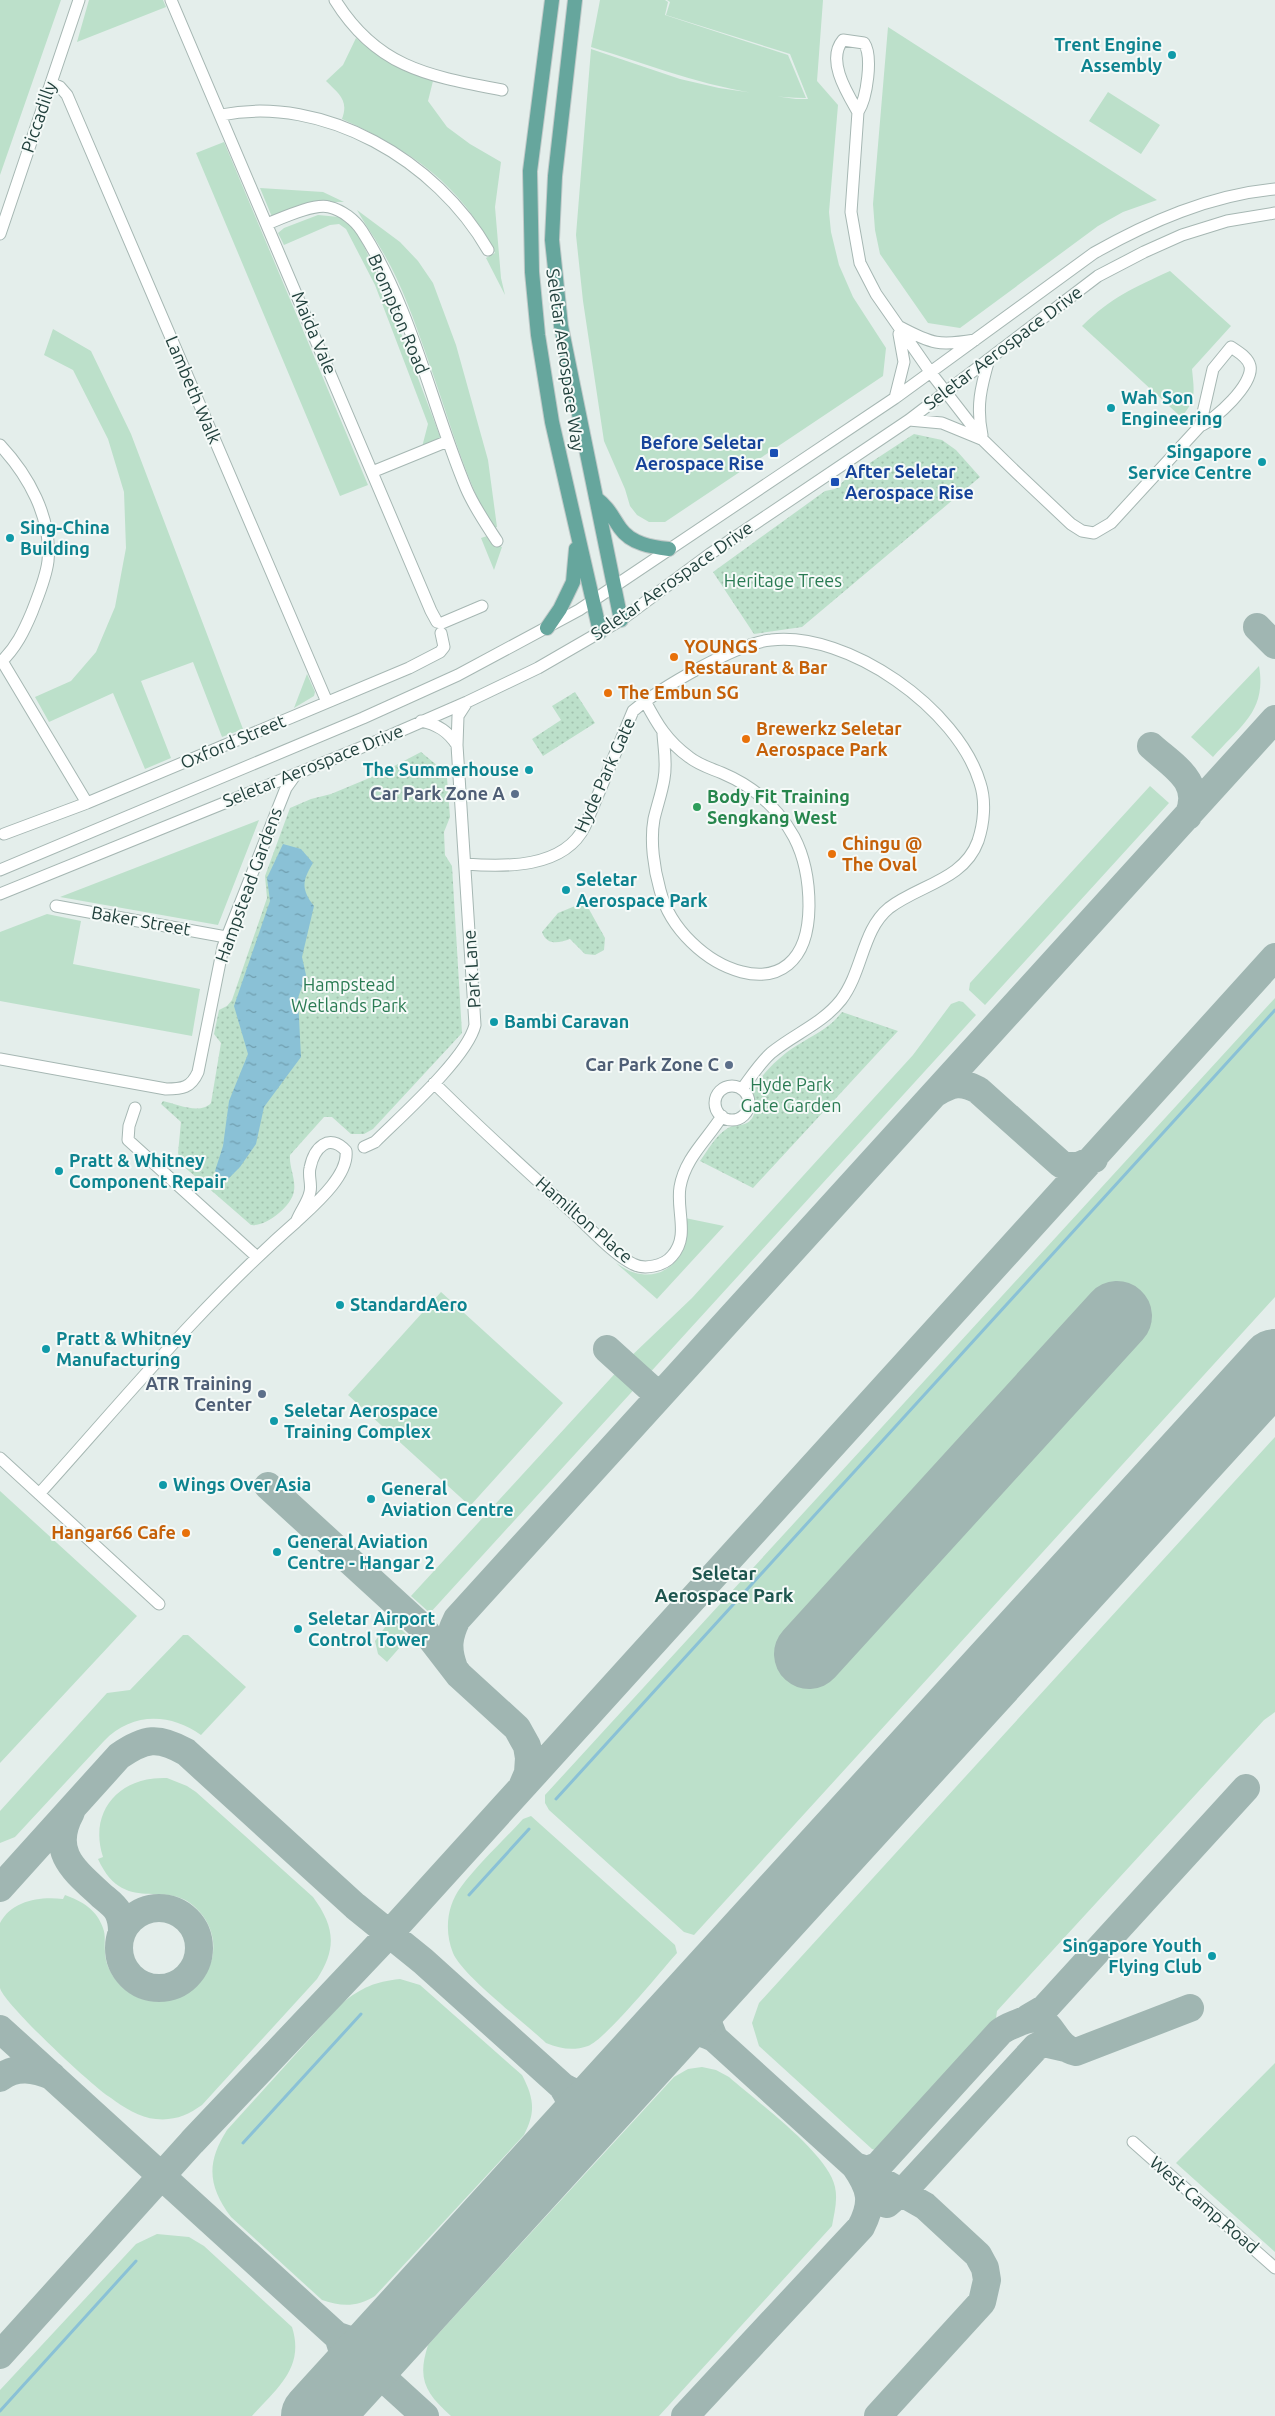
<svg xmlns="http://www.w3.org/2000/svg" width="1275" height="2416" font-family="Ubuntu,sans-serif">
  <defs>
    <pattern id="park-dots" width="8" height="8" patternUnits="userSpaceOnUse" patternTransform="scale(1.25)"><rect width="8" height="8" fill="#bce0ca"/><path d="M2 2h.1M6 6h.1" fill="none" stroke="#a1c1ae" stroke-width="1.8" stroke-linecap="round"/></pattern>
    <pattern id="water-ripples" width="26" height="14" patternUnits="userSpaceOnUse" patternTransform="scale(1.25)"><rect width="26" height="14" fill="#8ac1d6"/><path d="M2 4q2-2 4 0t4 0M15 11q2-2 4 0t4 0" fill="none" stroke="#709eaf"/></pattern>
  </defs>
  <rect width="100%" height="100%" fill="#e4eeeb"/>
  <path fill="#bce0ca" d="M0,0H61L0,175Z
    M89,0H163L166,7L77,42Z
    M600,0H665L668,2L665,15L788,55L806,98C731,97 662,69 591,47Z
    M667,0H823L817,81L838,105L829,212L831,232L839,265L853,297L886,348L883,376L665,522H649L637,515L630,506L625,489L604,441L583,301L576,235L591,49L680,79L719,88L796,99H808L790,54L666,15L670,2Z
    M888,27L1157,200L1123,212L1098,226L960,328L928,323L880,254L875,230L873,204Z
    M356,38C380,58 403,71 433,81L428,101L447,127L470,144L501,162L495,207L501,278L505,295L486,258L495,253C461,184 410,150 342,119C349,100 339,94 326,81L343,65Z
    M1108,92L1160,125L1141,154L1089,121Z
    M224,142L368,485L340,496L196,153Z
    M260,188L323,192L344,202H321L272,217Z
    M357,210L400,242L418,261L433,283L456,345L488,460L497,527L492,528C463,474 448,415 427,357C414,320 401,282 381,249C373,235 364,223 357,210Z
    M318,215L339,217L357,231L387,296L441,439L422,447L428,424L375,285L346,229L339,224L330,225L284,245L278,233L284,228Z
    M1170,271L1231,326L1192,369C1194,391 1197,400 1181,417L1082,326C1112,297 1133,288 1170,271Z
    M53,329L91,351L131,434L243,729L222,737L193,662L141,681L171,758L145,769L113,693L49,722L35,697L71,681L96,652L115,607L126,548L124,492L108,439L73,370L44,355Z
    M487,536L490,541L502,547L494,570L481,538Z
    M1259,666C1267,711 1240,726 1213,757L1191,737Z
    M307,674L315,692L314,696L294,708Z
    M1150,786L1169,803L985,1005L969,990L970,983Z
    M259,820L218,925L60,897Z
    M47,914L81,921L73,964L200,989L192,1036L0,1001V932Z
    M1275,998V1297L694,1935L684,1932L549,1810L545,1803V1795Z
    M959,1001L963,1002L976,1015L646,1377L626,1361L692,1298L913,1055L951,1004Z
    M685,1218L724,1226L657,1299L616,1263C624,1268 631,1273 641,1274C672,1279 694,1246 685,1218Z
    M441,1292L563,1403L470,1506L348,1395Z
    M621,1367L639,1384L430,1613L411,1596Z
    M1275,1437V1712L1264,1720L997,2011L995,2026L885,2147L878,2151L872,2149L759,2046L752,2023L759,2003Z
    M0,1491L137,1616L0,1763Z
    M391,1619L409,1637L387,1662L378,1654L375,1641Z
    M183,1635H188L246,1687L201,1735C170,1713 132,1712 104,1741L15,1837L0,1843V1811L107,1693L130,1690Z
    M167,1778L187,1786L196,1792L313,1897C335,1927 337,1948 317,1979L202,2105C188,2115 174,2121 156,2119C140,2118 123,2107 111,2098C94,2088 3,2003 0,1988C0,1972 0,1941 0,1923C12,1900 41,1896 63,1899L65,1895C82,1901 97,1910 103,1928C106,1936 104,1943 105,1951C105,1972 122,1992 142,1999C190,2014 234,1959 203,1916C171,1871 126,1921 98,1859L103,1857C88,1811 120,1776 167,1778Z
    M531,1816L675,1945L677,1953C661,1971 606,2039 588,2046C573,2051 561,2049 546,2043C526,2024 462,1975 453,1953C444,1931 447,1905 461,1887C479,1863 503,1841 523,1819Z
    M400,1979L420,1985L522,2075C534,2098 536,2112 524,2135L375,2296C357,2307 342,2307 322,2300L231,2217C208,2186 206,2163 227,2130L342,2003C363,1987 374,1982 400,1979Z
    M1275,2063V2252L1176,2163Z
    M702,2067L716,2070L729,2077C756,2101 829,2154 835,2187C838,2200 834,2214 832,2226L659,2416H451C425,2393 417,2379 428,2345L674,2077L688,2069Z
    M157,2234L189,2237L204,2246L292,2327C305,2368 277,2388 252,2416H0V2390L136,2244Z"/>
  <path fill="url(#park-dots)" d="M914,434L942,440L956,450L980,477L802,627L754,634L713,572L825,491L835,489L847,478Z
    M575,692L595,723L543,756L532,739L561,720L552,706Z
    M421,752L445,772L447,778L450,817L444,832L445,855L452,866L462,1033L373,1129L364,1134H351L332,1117H324L290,1155C289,1167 296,1179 294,1191C292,1206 266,1227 251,1225L182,1165L178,1153L181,1122L161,1104L163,1101C177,1104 200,1115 211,1103L221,1043L214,1034L219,1010L227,1006L232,1000L267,898L265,876L290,808L311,799L331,794L379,774Z
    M585,902L605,938L604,950L595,955L585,954L570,939C559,943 547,946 542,932L558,913Z
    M842,1012L898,1031L753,1188L700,1161C708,1150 716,1135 728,1128C738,1123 749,1128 754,1114C757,1105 752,1096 754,1087C765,1071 780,1056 796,1046C813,1035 829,1029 842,1012Z"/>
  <path fill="url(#water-ripples)" d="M283,844L301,849L313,863C302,881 301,889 314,906L302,957L306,975L298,998L301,1057L264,1107L256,1144L240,1167L226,1181L215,1171L223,1146L229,1101L248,1054L234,1006L270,901L267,878Z"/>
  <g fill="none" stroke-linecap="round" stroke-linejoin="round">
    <path stroke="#8ac1d6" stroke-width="3" d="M556,1799L1275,1010
      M469,1895L529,1829
      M243,2143L361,2014
      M0,2411L136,2261"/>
    <path stroke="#a0b6b2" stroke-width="28" d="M1257,627L1275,645
      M1151,746C1173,766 1204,782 1188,816
      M936,1093C952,1083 961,1081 978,1090L1061,1164L1076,1167L1094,1159
      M607,1349L659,1396
      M268,1486L422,1627L459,1675L517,1728L527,1746L529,1758L528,1773L522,1787
      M454,1668C447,1649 448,1637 457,1619L1275,719
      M71,1812C49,1852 74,1870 102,1896C108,1901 115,1906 118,1912C121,1918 122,1925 122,1931
      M0,1888L119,1756C145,1738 158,1736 186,1752L355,1906L423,1961L562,2086C581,2098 595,2098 615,2087
      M119 1948a40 40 0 1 1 80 0a40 40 0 1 1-80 0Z
      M708,1986L704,2013L714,2038
      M1028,2018L1045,2008L1246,1788
      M0,2029L425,2416
      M660,2039C680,2030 694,2028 714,2038L855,2166L925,2206L978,2255L985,2268L987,2280L982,2302L878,2416
      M0,2078C16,2065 35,2069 52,2076
      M562,2086C575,2105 575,2118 568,2139
      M855,2166L867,2170L878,2166L1000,2032C1006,2027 1013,2025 1020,2022C1053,2007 1050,2047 1076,2052L1190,2008
      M887,2204L909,2185L1036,2047L1044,2043L1066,2048
      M338,2336C360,2345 373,2342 393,2331
      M338,2336L346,2362L339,2391
      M0,2355L192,2142L389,1934L1275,957
      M685,2416L861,2227C874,2202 871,2189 855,2166"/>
    <path stroke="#a0b6b2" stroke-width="70" d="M809,1654L1117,1316
      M316,2416L1275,1364"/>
    <defs>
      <path id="minor" d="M171,0L431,611L437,622L442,623L482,606
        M335,0C377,68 429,76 502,90
        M51,83L60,87L67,95L327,702
        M858,112C847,93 826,60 843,40L864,43C873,56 867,98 858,112L851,212L860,263L876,294L931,373L983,440L1018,474L1071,524L1082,531L1094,533L1111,523L1200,426C1215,420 1254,384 1250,366C1248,357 1238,352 1231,347L1213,369L1200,426
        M221,115C324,94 437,161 488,250
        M267,224C282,218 314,203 329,207C342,210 355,220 362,231C412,309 431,404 466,488C474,507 486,524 497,541
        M0,234L79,0
        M900,327C932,344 939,346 975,340
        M895,398L904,362L899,334
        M909,420L942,423L981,439
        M982,435C976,406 981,387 989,359
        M0,445C28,475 52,517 48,561C46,578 38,596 32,612C24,631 16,648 0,663
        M372,472L448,441
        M2,661L87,803
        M645,701C657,724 667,741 689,757C699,765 710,768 722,773C753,786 778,808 794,837C805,858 809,882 809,906C808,1024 680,969 660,890C654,869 650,841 654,819C657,806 662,792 664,779C667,764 664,749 663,734
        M421,721C437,724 448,731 457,745
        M4,834L87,803L409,668L440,652L444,647L441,633
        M465,864C504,867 564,869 585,826L633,711C660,688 737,643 771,640C848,631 958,709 980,783C986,801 984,823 978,841C964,880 919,885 889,908C862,930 863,971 841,1000C822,1024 794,1034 771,1053C759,1064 751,1077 742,1089
        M0,870L363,718L458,675L579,610L895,398L1094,253C1149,222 1210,195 1275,189
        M0,894L382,739L467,702L538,668L621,620L710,554L909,420L1098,276L1144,252L1182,235L1227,221L1275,213
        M56,906L226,937
        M0,1059L166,1089C182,1089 191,1088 198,1072L223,947L286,788L296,774
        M434,1083C479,1128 526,1170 573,1213C590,1228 613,1254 633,1264C644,1270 664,1266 672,1256C690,1236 676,1211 680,1187C685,1158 707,1140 722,1116
        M715 1103a17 17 0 1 1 34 0a17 17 0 1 1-34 0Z
        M135,1108L129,1126L128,1140L257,1257
        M364,1147L375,1142C400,1117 467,1058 475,1025L457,745L458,716L467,702
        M0,1458L159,1604
        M39,1494C122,1402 202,1304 296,1222C313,1206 349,1176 346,1151C329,1132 314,1148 310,1168C308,1176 312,1184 310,1192C308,1202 301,1210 297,1220
        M1133,2142L1275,2268"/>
      <path id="major" d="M552,0L530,171L532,272L538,335L552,422L600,632
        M575,0L555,176L552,240L561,326L621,620
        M596,498C609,508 611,515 620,528C631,544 652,547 669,549
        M547,628L560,609L573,582L576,549"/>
    </defs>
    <use href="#minor" stroke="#a6b7b3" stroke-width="13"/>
    <use href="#major" stroke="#c1cac9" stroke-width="16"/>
    <use href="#minor" stroke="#fff" stroke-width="11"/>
    <use href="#major" stroke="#66a69d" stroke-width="14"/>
  </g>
  <g fill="#0f9aa8" stroke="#f5faf8" stroke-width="2">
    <circle cx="1172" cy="55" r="5"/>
    <circle cx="1111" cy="408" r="5"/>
    <circle cx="1262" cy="462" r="5"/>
    <circle cx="10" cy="538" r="5"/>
    <circle cx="529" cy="770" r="5"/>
    <circle cx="566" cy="890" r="5"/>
    <circle cx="494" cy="1022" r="5"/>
    <circle cx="59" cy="1171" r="5"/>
    <circle cx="340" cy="1305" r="5"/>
    <circle cx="46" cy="1349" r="5"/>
    <circle cx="274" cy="1421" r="5"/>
    <circle cx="163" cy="1485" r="5"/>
    <circle cx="371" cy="1499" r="5"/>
    <circle cx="277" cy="1552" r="5"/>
    <circle cx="298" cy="1629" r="5"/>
    <circle cx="1212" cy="1956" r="5"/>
  </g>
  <g fill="#1a4fb4" stroke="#f5faf8" stroke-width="2">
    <rect x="769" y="448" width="10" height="10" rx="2.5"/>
    <rect x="830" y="477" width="10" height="10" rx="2.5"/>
  </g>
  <g fill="#e8710a" stroke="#f5faf8" stroke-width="2">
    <circle cx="674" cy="657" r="5"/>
    <circle cx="608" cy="693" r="5"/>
    <circle cx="746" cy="739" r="5"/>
    <circle cx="832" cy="854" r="5"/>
    <circle cx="186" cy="1533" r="5"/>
  </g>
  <g fill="#5c6f8a" stroke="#f5faf8" stroke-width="2">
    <circle cx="515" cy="794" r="5"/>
    <circle cx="729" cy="1065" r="5"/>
    <circle cx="262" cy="1394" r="5"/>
  </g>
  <circle fill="#2e9e5b" stroke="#f5faf8" stroke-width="2" cx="697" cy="807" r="5"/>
  <g text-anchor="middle" stroke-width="4" stroke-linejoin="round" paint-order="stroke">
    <g font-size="18" font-weight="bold" fill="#0d838f" stroke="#f5faf8" text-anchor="start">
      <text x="1162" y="51" text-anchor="end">Trent Engine<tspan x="1162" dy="21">Assembly</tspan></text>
      <text x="1121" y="404">Wah Son<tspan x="1121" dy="21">Engineering</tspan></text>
      <text x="1252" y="458" text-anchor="end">Singapore<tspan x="1252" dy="21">Service Centre</tspan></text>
      <text x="20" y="534">Sing-China<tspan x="20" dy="21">Building</tspan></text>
      <text x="519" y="776" text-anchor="end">The Summerhouse</text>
      <text x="576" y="886">Seletar<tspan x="576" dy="21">Aerospace Park</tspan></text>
      <text x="504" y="1028">Bambi Caravan</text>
      <text x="69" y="1167">Pratt &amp; Whitney<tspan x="69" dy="21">Component Repair</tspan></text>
      <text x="350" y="1311">StandardAero</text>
      <text x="56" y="1345">Pratt &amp; Whitney<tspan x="56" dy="21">Manufacturing</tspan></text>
      <text x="284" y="1417">Seletar Aerospace<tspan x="284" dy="21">Training Complex</tspan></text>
      <text x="173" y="1491">Wings Over Asia</text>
      <text x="381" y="1495">General<tspan x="381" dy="21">Aviation Centre</tspan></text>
      <text x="287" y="1548">General Aviation<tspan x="287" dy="21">Centre - Hangar 2</tspan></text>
      <text x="308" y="1625">Seletar Airport<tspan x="308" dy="21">Control Tower</tspan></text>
      <text x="1202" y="1952" text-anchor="end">Singapore Youth<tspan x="1202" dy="21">Flying Club</tspan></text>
    </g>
    <g font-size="18" fill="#22413d" stroke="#f5faf8">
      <text transform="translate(39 117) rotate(-71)" y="6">Piccadilly</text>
      <text transform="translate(398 314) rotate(67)" y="6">Brompton Road</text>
      <text transform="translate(314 333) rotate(67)" y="6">Maida Vale</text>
      <text transform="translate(1003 348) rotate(-37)" y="6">Seletar Aerospace Drive</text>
      <text transform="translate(565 360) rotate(82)" y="6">Seletar Aerospace Way</text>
      <text transform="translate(193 390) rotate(67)" y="6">Lambeth Walk</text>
      <text transform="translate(672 581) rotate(-35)" y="6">Seletar Aerospace Drive</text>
      <text transform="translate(233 742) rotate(-23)" y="6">Oxford Street</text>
      <text transform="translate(313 766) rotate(-22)" y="6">Seletar Aerospace Drive</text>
      <text transform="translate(605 775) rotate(-66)" y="6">Hyde Park Gate</text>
      <text transform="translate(249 885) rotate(-70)" y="6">Hampstead Gardens</text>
      <text transform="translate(141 921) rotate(10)" y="6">Baker Street</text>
      <text transform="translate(472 969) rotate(-94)" y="6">Park Lane</text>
      <text transform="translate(584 1220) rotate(41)" y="6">Hamilton Place</text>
      <text transform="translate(1204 2205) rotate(41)" y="6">West Camp Road</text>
    </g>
    <g font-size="18" font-weight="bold" fill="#164399" stroke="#f5faf8" text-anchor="end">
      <text x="764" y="449">Before Seletar<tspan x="764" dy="21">Aerospace Rise</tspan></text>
      <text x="845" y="478" text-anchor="start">After Seletar<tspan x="845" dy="21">Aerospace Rise</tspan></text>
    </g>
    <g font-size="18" fill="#2a7b53" stroke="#f5faf8">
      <text x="783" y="587">Heritage Trees</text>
      <text x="349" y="991">Hampstead<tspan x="349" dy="21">Wetlands Park</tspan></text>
      <text x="791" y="1091">Hyde Park<tspan x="791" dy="21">Gate Garden</tspan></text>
    </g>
    <g font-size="18" font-weight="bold" fill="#c56008" stroke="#f5faf8" text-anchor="start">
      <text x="684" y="653">YOUNGS<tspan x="684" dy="21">Restaurant &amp; Bar</tspan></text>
      <text x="618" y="699">The Embun SG</text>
      <text x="756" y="735">Brewerkz Seletar<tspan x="756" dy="21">Aerospace Park</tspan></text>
      <text x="842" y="850">Chingu @<tspan x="842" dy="21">The Oval</tspan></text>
      <text x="176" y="1539" text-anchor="end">Hangar66 Cafe</text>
    </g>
    <g font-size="18" font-weight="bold" fill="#4e5e75" stroke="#f5faf8" text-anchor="end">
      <text x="505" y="800">Car Park Zone A</text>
      <text x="719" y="1071">Car Park Zone C</text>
      <text x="252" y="1390">ATR Training<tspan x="252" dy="21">Center</tspan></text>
    </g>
    <g font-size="18" font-weight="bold" fill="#27864d" stroke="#f5faf8" text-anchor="start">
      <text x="707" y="803">Body Fit Training<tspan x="707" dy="21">Sengkang West</tspan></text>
    </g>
    <g font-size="19" font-weight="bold" fill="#1d554e" stroke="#f5faf8">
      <text x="724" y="1580">Seletar<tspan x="724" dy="22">Aerospace Park</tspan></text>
    </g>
  </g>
</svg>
